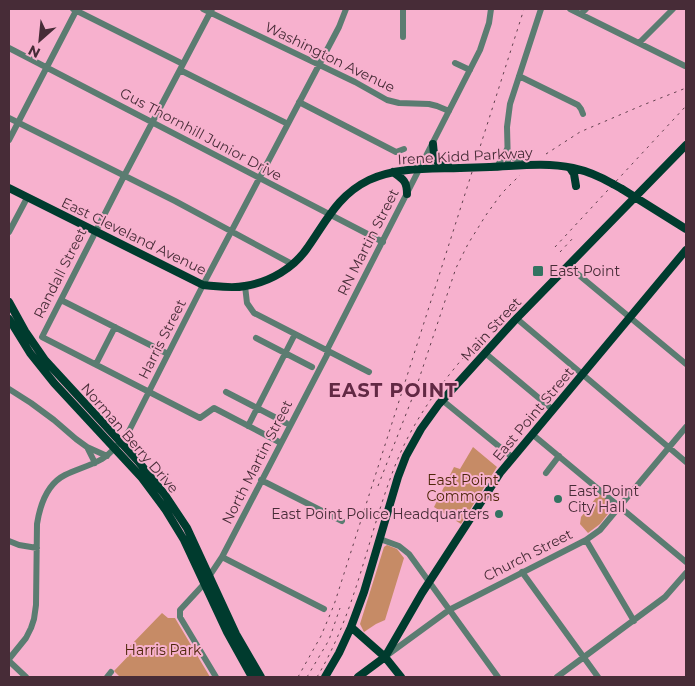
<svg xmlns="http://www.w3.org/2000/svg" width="695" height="686" font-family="Montserrat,sans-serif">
  <rect width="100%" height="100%" fill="#f7b1ce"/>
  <path fill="#c68b66" d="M473,447L497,467L461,524L434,507L454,467L460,469Z
    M599,494L606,497L615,505L600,524L588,533L580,524L581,517Z
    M387,545L397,549L404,558L385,620L376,624L364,632L360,624L384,547Z
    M162,613L168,618H175L210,677H119V676L114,671L134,650L130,646Z"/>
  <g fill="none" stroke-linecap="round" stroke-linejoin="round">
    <path stroke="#5b7c71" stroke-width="6" d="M73,9L183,64
      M203,9L355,82L387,100L399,103L429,104L437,106L449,111
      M212,9L124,176L42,337L200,418L214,408L281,443
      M403,9V37
      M570,9L685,66
      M581,14L586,9
      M639,43L673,9
      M9,48L383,242
      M455,63L470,70
      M180,70L288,124
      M519,76L578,105L581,109L583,114
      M299,102L396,152L404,149
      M9,118L175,201L292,264
      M9,140L77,9
      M507,149L514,158L525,165
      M508,166L507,127L510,104L541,9
      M497,167L506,151
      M9,232L27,198
      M568,266L686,364
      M245,286L247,303L254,313L369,372
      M61,300L168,354
      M516,318L686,462
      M256,338L312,367
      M485,353L552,409
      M96,364L115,327
      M9,389L31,403L54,420L76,439L87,447L95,463
      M226,392L286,423
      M442,400L512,457
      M248,426L295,334
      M532,434L686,562
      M87,447L107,456
      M546,473L559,456
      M261,480L342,521
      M380,539L399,546L409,554L498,677
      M586,540L634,621
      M9,541L19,545L37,548
      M222,557L324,609
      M522,572L598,677
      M386,656L449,610L586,540L600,530L686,427
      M9,659L26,638L31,628L34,619L36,605L37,524C40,505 47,484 65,475C77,469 90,466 102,459C113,452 121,442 129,431L203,285L339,27L346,9
      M9,661L26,677
      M107,677L111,672
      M216,677L180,617V610L204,584L222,557L327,355V350L480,50L489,23L491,9
      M557,677L665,597L686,573"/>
    <path stroke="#003b2e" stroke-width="8" d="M433,144C434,157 434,164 449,167
      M490,167C517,166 546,162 573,168C587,171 601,177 613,184
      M570,168L574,174L576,186
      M393,172C403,179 407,181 407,194
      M9,188L203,285C217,286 231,289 245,286C270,282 294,268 308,247C327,220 338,195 369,180C397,167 429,169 460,168
      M622,189L686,229
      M9,302L25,331L45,360L138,461L165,495L187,528L236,634L261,677
      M9,319L30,353L54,383L142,478L165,509L184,540L227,632L252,677
      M351,627L385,657L401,677
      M325,677L339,653L351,627L364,592L398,477L406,456L421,429L439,404L515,320L686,145
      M358,677L385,657L422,593L500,473L686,250"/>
    <path stroke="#61404d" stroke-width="1" stroke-dasharray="2.5 5" stroke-linecap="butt" d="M546,154L580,132L643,105L686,88
      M555,247L686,106
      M560,252L574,237
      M378,486L415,391L456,268L468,244L486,215L502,193L520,175
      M298,677L321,636L334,605L524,9
      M307,677L329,640L340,608
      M317,677C355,614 367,540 393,471C411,422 442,381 477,342"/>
    <path stroke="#003b2e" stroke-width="8" d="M460,168L490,167
      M613,184L622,189"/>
  </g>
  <g fill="#337361" stroke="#f7b1ce" stroke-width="2">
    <rect x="532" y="265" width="12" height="12" rx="2.5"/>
    <circle cx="558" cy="499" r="5"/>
    <circle cx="499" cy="514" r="5"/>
  </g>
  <g text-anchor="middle" stroke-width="4" stroke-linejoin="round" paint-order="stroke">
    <g font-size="14" fill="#472c37" stroke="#f7b1ce">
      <text transform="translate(330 57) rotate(26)" y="5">Washington Avenue</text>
      <text transform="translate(201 134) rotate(28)" y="5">Gus Thornhill Junior Drive</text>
      <text transform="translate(465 156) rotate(-3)" y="5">Irene Kidd Parkway</text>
      <text transform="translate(134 236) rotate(26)" y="5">East Cleveland Avenue</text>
      <text transform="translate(368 242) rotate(-63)" y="5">RN Martin Street</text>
      <text transform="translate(60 273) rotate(-63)" y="5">Randall Street</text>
      <text transform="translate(491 329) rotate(-47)" y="5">Main Street</text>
      <text transform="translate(162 339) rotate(-63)" y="5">Harris Street</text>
      <text transform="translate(533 414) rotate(-50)" y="5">East Point Street</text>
      <text transform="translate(130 438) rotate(49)" y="5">Norman Berry Drive</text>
      <text transform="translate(257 462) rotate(-63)" y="5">North Martin Street</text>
      <text transform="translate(528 555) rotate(-27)" y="5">Church Street</text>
    </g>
    <g font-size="14" fill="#472c37" stroke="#f7b1ce" text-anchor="start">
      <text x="549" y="276">East Point</text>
      <text x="568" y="496">East Point<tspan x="568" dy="16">City Hall</tspan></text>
      <text x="489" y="519" text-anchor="end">East Point Police Headquarters</text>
    </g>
    <g font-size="14" fill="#4f270a" stroke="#f7b1ce">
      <text x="463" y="485">East Point<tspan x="463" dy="16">Commons</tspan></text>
      <text x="163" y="655">Harris Park</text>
    </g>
    <g font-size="19" font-weight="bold" letter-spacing="1" fill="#622944" stroke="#f7b1ce">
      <text x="393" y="397">EAST POINT</text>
    </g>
  </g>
  <rect width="695" height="686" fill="none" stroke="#472c37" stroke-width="20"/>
  <g transform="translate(40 40) rotate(207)" stroke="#f7b1ce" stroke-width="4" paint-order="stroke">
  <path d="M0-4L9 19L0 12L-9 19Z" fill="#472c37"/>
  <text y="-8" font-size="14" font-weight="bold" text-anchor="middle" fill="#472c37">N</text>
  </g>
</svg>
